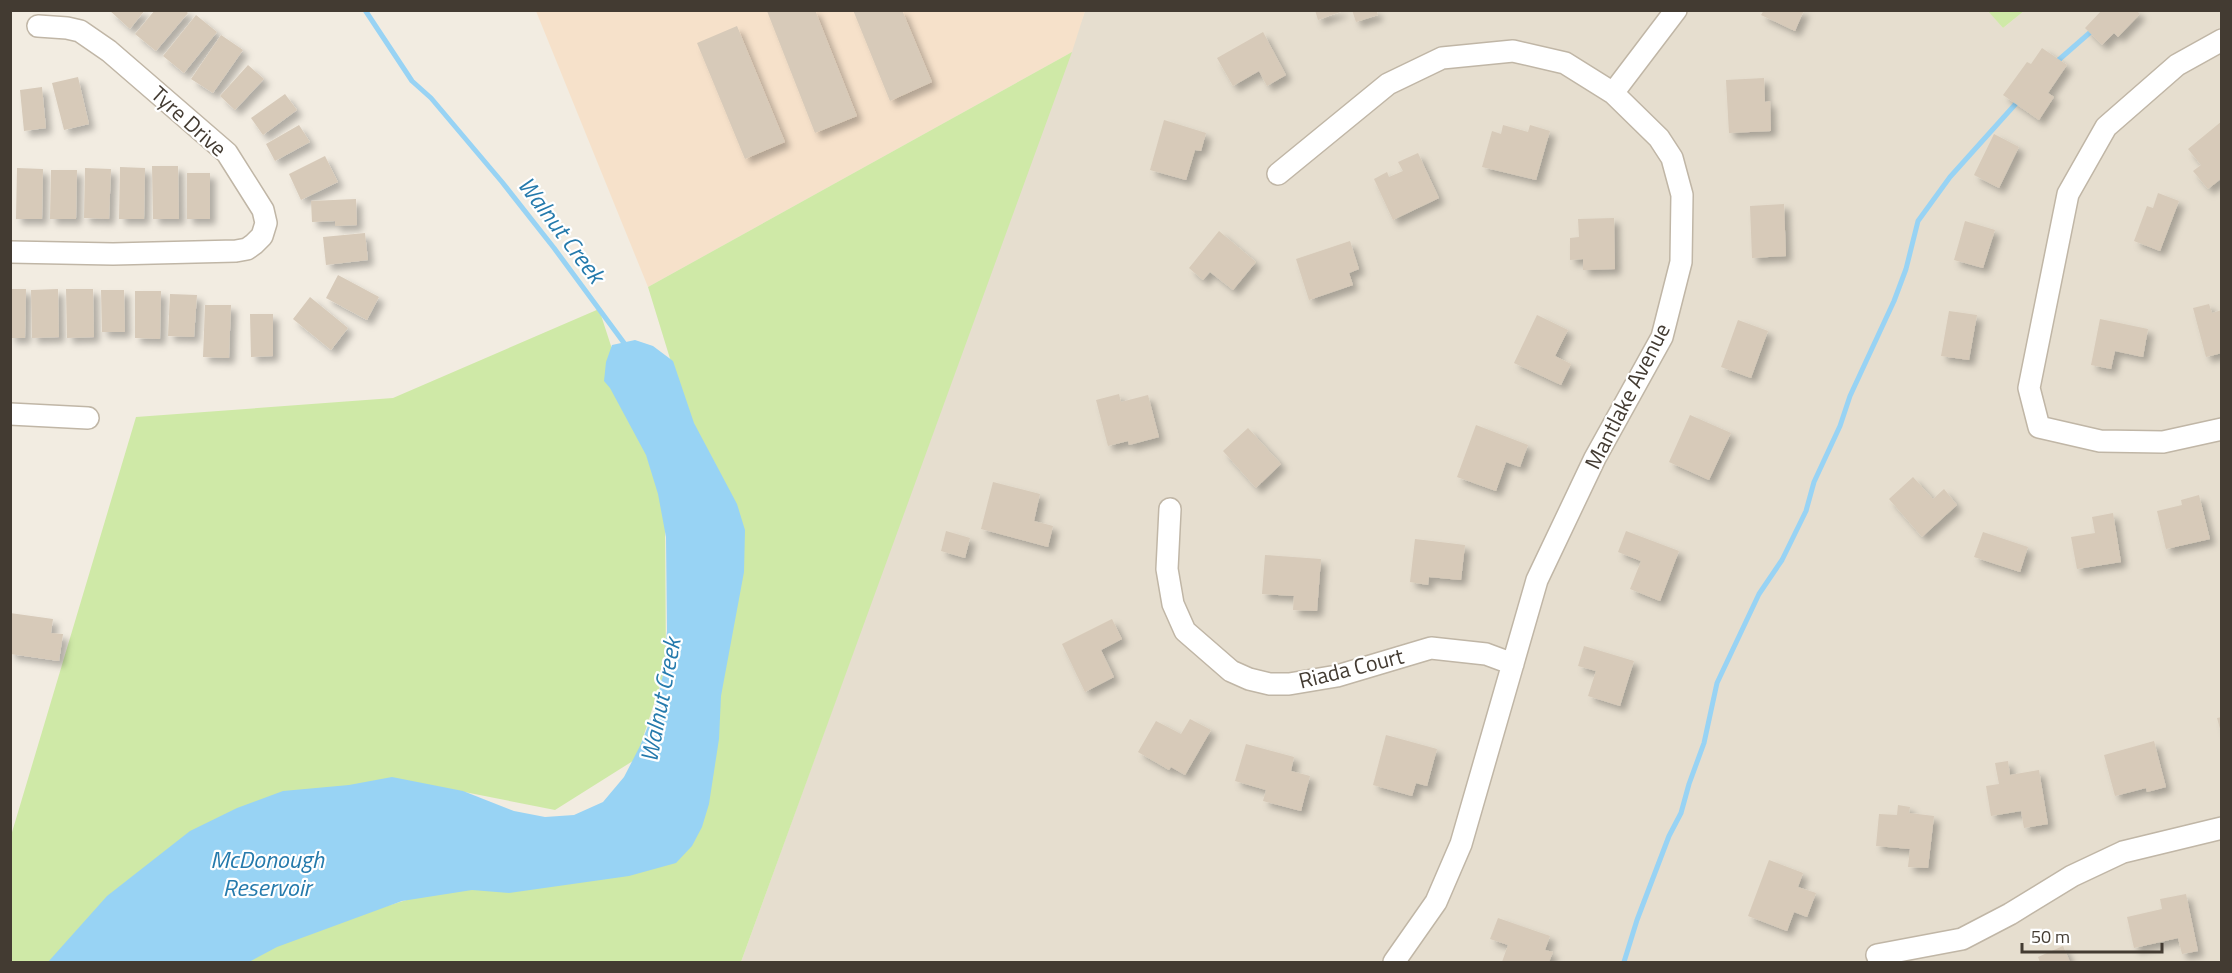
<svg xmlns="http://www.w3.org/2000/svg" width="2232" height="973" font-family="'Titillium Web',sans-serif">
  <defs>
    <filter id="shadow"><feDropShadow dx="5.5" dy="5.5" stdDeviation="3" flood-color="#0004"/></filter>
  </defs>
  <rect width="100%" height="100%" fill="#f2ece1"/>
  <path fill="#e6decf" d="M1988,10L2003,28L2024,11H2221V962H741L1085,11Z"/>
  <path fill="#f6e1ca" d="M536,11H1085L1072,52L648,287Z"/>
  <path fill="#cfe9a7" d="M1988,11H2024L2003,28Z
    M1072,52L741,962H204L439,890L601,865L723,531L648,287Z
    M599,309L665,512L666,667L636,759L555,810L434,786L69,962H11L10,839L136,417L393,398Z"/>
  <path fill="#98d3f4" d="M635,340L653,346L673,361L694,423L737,504L745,530L744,572L721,696L719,739L709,804L702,827L692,846L676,863L629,876L509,893L472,890L402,901L277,947L249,962H48L107,896L190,831L237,808L283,791L349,785L392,777L463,791L514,811L545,817L574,815L603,802L624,777L640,746L654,711L663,675L667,631L666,537L658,494L646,455L610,388L604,381L606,362L612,345Z"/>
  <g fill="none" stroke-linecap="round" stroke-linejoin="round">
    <path stroke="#98d3f4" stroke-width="5" d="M365,10L412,81L431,98L502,182L554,248L627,347
      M2054,64L2094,29
      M1624,962L1637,920L1669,836L1681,813L1689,784L1704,743L1717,683L1759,594L1782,560L1806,511L1814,482L1840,426L1850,396L1894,301L1906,269L1918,221L1950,177L2020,99"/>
  </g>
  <path fill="#d7cab9" filter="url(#shadow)" d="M109,10H145L130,29Z
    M155,10H185L188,13L156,51L135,34Z
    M815,10L857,116L815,133L767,11Z
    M853,10H902L932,82L890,101Z
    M1315,10H1343V11L1318,20Z
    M1352,10H1376L1378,15L1356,22Z
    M1764,10H1804L1795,31L1761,15Z
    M2102,10H2136L2140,14L2118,37L2114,33L2102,45L2085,28Z
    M196,15L217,32L184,73L163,56Z
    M737,26L785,142L745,159L697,43Z
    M1263,32L1286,75L1267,86L1259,71L1233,86L1217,58Z
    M221,35L243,50L213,93L191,79Z
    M2042,48L2067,65L2048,93L2054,97L2039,120L2003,95L2027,62L2031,64Z
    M248,65L264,79L235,110L220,96Z
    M78,77L89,124L64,130L52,83Z
    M1764,78L1765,102L1770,101L1771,131L1729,133L1726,80Z
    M42,87L46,128L24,131L20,90Z
    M285,94L297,110L263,135L251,118Z
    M1164,120L1206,133L1201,151L1195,150L1186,180L1150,170Z
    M2222,121V178L2208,189L2193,171L2201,165L2188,149Z
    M299,125L310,142L275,161L266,144Z
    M1503,125L1528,132L1530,125L1550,131L1536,180L1482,167L1492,131L1501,134Z
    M1994,134L2019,147L1999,188L1974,175Z
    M1418,153L1439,198L1393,220L1374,179L1387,172L1389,177L1403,171L1398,162Z
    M325,156L338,182L301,200L289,174Z
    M152,166H178L179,219H153Z
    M120,167L145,168L144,219H119Z
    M17,168L43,169L42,219H16Z
    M85,168L111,169L109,219L84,218Z
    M51,170H77L76,219H50Z
    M187,173H210V219H187Z
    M2158,193L2179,201L2160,251L2134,241L2147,206L2153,208Z
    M356,199L357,225L335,226V221L312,222L311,201Z
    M1784,204L1786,256L1752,258L1750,206Z
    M1614,218L1615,269L1583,270V259L1570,260V238L1579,237L1578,219Z
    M1965,221L1995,230L1983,268L1954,260Z
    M1219,231L1256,262L1233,290L1210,272L1203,280L1189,268Z
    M365,233L368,260L326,265L323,237Z
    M1350,241L1359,269L1349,273L1353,285L1309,300L1296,259Z
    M338,275L379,297L367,320L326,298Z
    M10,289H26L25,338H10Z
    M58,289L59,337L32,338L31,290Z
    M66,289H93L94,337L67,338Z
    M101,290H124L125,332H102Z
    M135,291H161L160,339L135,338Z
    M170,294L197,295L194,337L168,336Z
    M310,297L348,328L331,350L293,319Z
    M2209,304L2212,313L2222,310V353L2206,357L2193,308Z
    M205,305H231L229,358L203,357Z
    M1949,311L1977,315L1969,360L1941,356Z
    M250,314H273V356L251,357Z
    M1537,315L1568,330L1555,356L1571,364L1561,385L1514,363Z
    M2100,319L2148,329L2143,357L2115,351L2111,369L2091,365Z
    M1738,320L1768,331L1751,378L1721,367Z
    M1119,394L1121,402L1148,395L1159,437L1129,445L1128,441L1108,446L1096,400Z
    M1690,415L1731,433L1709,480L1669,462Z
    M1476,425L1528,445L1520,467L1506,462L1496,491L1457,477Z
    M1248,428L1281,464L1256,488L1223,451Z
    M1913,477L1933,499L1944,489L1957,505L1922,537L1889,499Z
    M993,482L1040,494L1034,521L1053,526L1048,547L981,529Z
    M2199,495L2210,539L2166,549L2157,511L2182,505L2181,500Z
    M2113,513L2121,562L2077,569L2071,537L2095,533L2092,517Z
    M946,531L970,538L965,558L941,551Z
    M1626,531L1679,551L1660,601L1630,589L1641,561L1618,552Z
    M1983,532L2028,547L2020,572L1974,557Z
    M1415,539L1465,545L1461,580L1429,577L1428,585L1410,582Z
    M1265,555L1321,559L1317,611L1293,610L1294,596L1262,594Z
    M10,613L53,619L51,633L63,634L59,661L10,654Z
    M1112,619L1122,639L1101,650L1114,677L1085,692L1062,644Z
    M1584,646L1634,661L1620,706L1588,696L1596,671L1578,666Z
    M2222,717V732H2221L2217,718Z
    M1190,719L1211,730L1185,775L1171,767L1169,770L1138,752L1156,721L1181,734Z
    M1386,735L1437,749L1427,786L1416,783L1412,796L1373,785Z
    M2154,741L2166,787L2147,792L2146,788L2115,796L2104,755Z
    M1246,744L1294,757L1291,771L1310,776L1301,811L1263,801L1266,790L1235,781Z
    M2008,761L2010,775L2039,770L2048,824L2024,828L2021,811L1991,816L1986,786L1999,784L1995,763Z
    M1898,805L1910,807L1909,813L1934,816L1928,868L1908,867L1910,849L1876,846L1879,814L1897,815Z
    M1769,860L1803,873L1798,887L1816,893L1807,917L1794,912L1787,931L1748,916Z
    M2186,894L2198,951L2182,954L2178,938L2134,948L2127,917L2162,909L2160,899Z
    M1498,918L1550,936L1545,950L1553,952L1549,962H1502L1508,945L1490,939Z
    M2063,946L2070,962H2040L2038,957Z"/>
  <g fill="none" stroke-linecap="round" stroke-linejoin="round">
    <defs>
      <path id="minor" d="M2222,40L2177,65L2106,127L2068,194L2029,388L2039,427L2100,441L2163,442L2222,429
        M1613,93L1676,10
        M1278,174L1388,84L1442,58L1513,51L1565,63L1613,93L1659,138L1672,158L1682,195L1681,262L1662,337L1595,458L1537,580L1461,844L1436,902L1394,962
        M10,252L113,254L236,251L247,249L254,244L262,236L266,223L263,210L227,153L109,51L80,31L67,28L38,26
        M10,414L88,418
        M1170,509L1167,569L1173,604L1185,631L1231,671L1249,679L1270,684H1289L1337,676L1431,648L1486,654L1513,664
        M1877,955L1962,939L2010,914L2072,876L2123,852L2222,828"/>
    </defs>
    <use href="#minor" stroke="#c0b6a6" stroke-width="24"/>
    <use href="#minor" stroke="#fff" stroke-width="21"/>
  </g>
  <g text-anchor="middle" stroke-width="4.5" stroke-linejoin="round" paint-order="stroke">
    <g font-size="22" fill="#433b32" stroke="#fff">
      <text transform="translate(189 121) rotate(42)" y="8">Tyre Drive</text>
      <text transform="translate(1627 396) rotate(-63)" y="8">Mantlake Avenue</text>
      <text transform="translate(1351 668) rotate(-14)" y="8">Riada Court</text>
    </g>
    <g font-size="24" font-style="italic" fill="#257aac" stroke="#fff">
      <text transform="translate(561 230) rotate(53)" y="8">Walnut Creek</text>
      <text transform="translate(661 700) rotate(-79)" y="8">Walnut Creek</text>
      <text x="267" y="868">McDonough<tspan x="267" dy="28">Reservoir</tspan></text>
    </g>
  </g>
  <rect width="2232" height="973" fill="none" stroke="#433b32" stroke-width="24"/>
  <path d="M2022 943v9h140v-9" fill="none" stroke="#433b32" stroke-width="3"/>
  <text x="2031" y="943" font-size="18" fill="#433b32" stroke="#ffffff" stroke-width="4.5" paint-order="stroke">50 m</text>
</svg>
